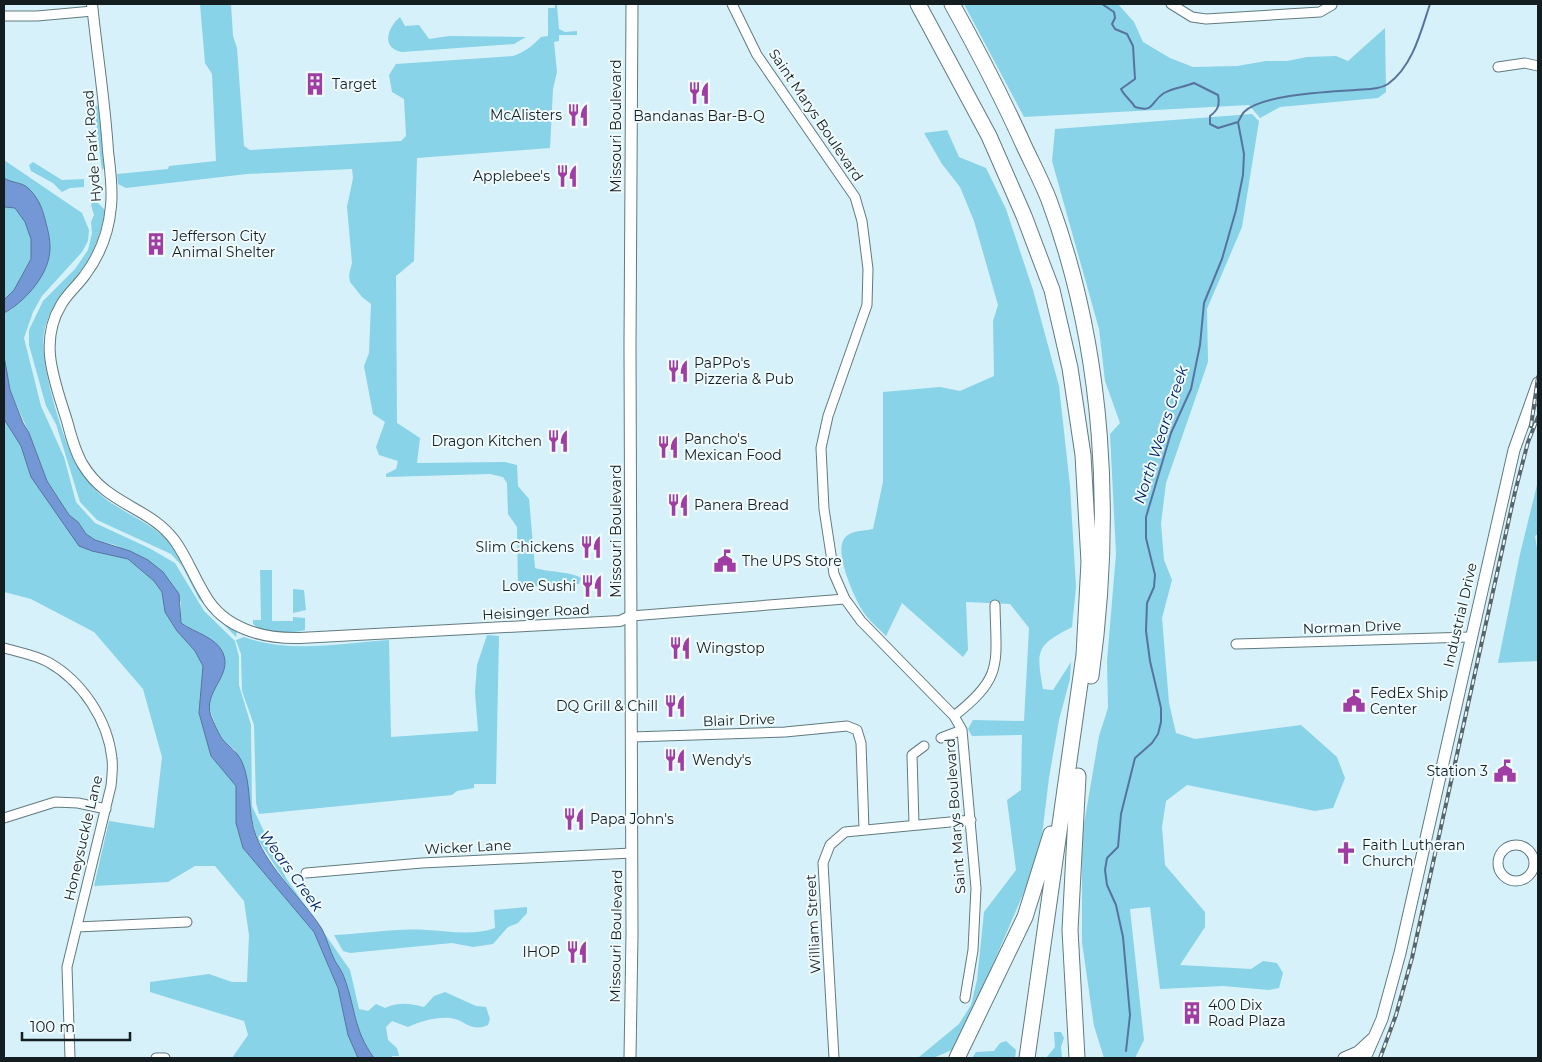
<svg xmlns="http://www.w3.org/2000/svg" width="1542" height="1062" font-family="Montserrat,sans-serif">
  <rect width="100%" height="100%" fill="#d6f1f9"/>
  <path fill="#88d3e7" d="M200,4H231L233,36L237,48L244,146L250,150L401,141L406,136L404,99L392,92L389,75L396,64L513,56C525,52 532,46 541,37L548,36V8H555V4L557,5L559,29L565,32L577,31V35H559V41L554,42L557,72L553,89L550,148L417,158L414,261L396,276L397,423L420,438L417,463L505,462L517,465L518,486L529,499L535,568C548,572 573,572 581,578L579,584L518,587L517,527L508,514L507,483L503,477L490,474L386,477V474L396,469L398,461L379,455L376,447L385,422L373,414L364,366L369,353L371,304L362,297L350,282L349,275L352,263L347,207L353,178L352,169L247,174L126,188L118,184L117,174L168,169L169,166L216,161L212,74L205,63Z
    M964,4H1118L1134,22L1143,42L1170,58L1193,67L1237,66L1266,61H1287L1307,57L1336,56L1348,61L1385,28L1386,92L1378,98L1280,107L1260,118L1249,105L1024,117Z
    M400,17L405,26L419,25L429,39L449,36L526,37L514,44L402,52C380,48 388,27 400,17Z
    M96,105L99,107L105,167L102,170L94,107Z
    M1252,114L1259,121L1242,227L1207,309L1208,362L1166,483L1161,523L1164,560L1172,580L1162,618L1169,703L1176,733L1195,739L1301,725L1337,757L1345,778L1333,808L1315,811L1187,785L1166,801L1162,827L1165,865L1205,912V927L1180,965L1251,969L1263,961L1277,963L1283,973L1279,988L1269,990L1223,986L1160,989L1150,907L1130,909L1144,1040L1135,1058H1104L1094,1026L1082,942V836L1099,736L1108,708L1107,661L1116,554L1110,434L1120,423L1105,381L1099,329L1052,161L1055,129Z
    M947,130L959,157L986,168L1006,209L1033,290L1059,386L1070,486L1076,587L1072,627C1036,646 1036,649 1043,689L1053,690L1071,662L1070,679L1059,720L1049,778L1042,835L1030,878L975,1006L952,1050L933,1058L919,1057L959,1024L971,1005L977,980L984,912L1016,870L1007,800L1021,790L1022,735L972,736L968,729L973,720L1024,721L1029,628L1010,604L966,602L968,650L963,657L902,603L886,636C879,629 870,621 864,613C855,600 834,553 844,539C850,530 864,531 873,529L883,482V392L940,387L960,391L994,376L993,321L998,305L974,221L960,187L942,164L924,133Z
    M4,160L82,213L89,230L88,241L82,252L42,296L33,312L24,338L41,406L64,457L76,502L95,523L149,548L175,563L204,611L235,641L239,657V685L251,725L252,806L286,878L350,970L359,1009L368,1011L376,1004L385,1008C398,1002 410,1003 424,1007L434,996L445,992L476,1006L486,1007L490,1019L488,1025C469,1033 465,1019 450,1018C436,1017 421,1021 408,1027L392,1021L386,1027L388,1040L397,1048L399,1056H392L393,1058H374L362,1041L344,976L335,961L322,930L283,878L257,838L248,804L247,783L235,750L221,739L208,705L211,692L219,682L203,637L181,623V602L148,560L115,545L95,540L86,534L78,522L69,515L47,481L29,433L10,390L4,356V313L12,309L50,243C45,214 44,201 18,184C13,181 8,181 4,178Z
    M33,162L62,180L84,179V187L70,188L62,192L53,183L31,171L29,165Z
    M93,202L98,203L105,210C102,230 96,248 84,266C69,288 49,305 44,333C39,362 62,437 76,464C83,476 92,487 102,496C125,515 153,522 172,546C186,563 191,585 204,602C212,614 225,624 237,632L236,637L199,599L182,566L171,554L97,520L80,502L56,424L46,406L29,345V330L43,301L75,269L88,250L92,233L91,222L94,215L91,205Z
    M4,207L15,208L25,221L31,239V259L14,290L4,300Z
    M4,419L21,446L31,477L92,551L128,559L154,581L162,592L165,612L177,631L195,651L204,666L199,713L211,756L236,786V823L243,848L314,932L338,988L348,1035L358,1058H232L248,1035L244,1021L150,992V982L209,974L232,982H247L249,935L244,901L215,866H195L168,882L94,886L109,821L154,828L162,757L143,689L94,632L31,599L4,592Z
    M1538,481V534L1535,536L1538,554V661L1498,663L1520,554Z
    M260,570H272V621H293V617L305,618V630C290,634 265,635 253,624V620H261Z
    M293,589L304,590L306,610L293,613Z
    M487,635L499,636L496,784H474V788L457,791L452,795L259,814L256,803L254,725L242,691L241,654L236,640L244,637C289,654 342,643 389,640L391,737L478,731L475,692L477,665Z
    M527,907V913L518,923L508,927L493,944L473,947L452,943L350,953L343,951L334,935C364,934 396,928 426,930C449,931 473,936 495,928L494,910Z
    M1054,1032H1061L1064,1038L1061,1047L1062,1058L1047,1057L1055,1047Z
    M1006,1041L1016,1050L1015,1058H972L976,1052L994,1051L1000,1043Z"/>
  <path fill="#7498d5" stroke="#57739f" d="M4,178C11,183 22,182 28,188C37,196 42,207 45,219C48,231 52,244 49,257C45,279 23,303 4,313V300L14,290L31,259V239L25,222L15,208L4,207Z
    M4,356L10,390L23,423L29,433L47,481L69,515L78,522L86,534L95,540L130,551L148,560L163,572L179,594L181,623C195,633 216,637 223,653C233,676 202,692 211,716C213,721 220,737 223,740C230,748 237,751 242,762C252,784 247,813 256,836C270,871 302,898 322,929C327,939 330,951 335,961C338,966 342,971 344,977C356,1009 353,1029 374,1058H358L348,1035L338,988L314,932L243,848L236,823V786L211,756L199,713L203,666L195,651L177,631L165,612L162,592L154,581L128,559L92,551L79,546L31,477L21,446L4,419Z"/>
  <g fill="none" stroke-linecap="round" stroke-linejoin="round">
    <path stroke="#57739f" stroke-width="2" d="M1102,4L1114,12L1115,18L1112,24L1115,29L1127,34L1133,46L1135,79L1121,89C1125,97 1131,100 1135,107C1155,113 1150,102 1164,93C1173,88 1184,87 1194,83L1218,95C1220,105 1218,110 1210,116V124L1218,128L1238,122
      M1126,1051L1130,1015L1123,937L1116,905L1107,885L1105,870L1107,858L1118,847L1121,814L1135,758L1152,743L1158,734L1161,722V708L1150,661L1146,631L1147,603L1154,587L1155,575L1146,538V517L1171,433L1191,389L1200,345L1204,303L1222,259L1236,210L1243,175L1244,154L1238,122C1240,119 1242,114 1244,112C1262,94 1330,92 1355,90C1366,89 1379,90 1388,84C1413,66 1421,31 1430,4"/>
    <defs>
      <path id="minor" d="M732,4L757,55L855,197L862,221L868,269L867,305L828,416L821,448L824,509L834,574L845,599L861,621L954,716L962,730L976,888L973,950L965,998
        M1171,4L1192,17L1206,19L1320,12L1332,5
        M4,16H37L93,11
        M1498,67L1525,63L1538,66
        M631,616L845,599
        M1236,644L1470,637
        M4,648C18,652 35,655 48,662C82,681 108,720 112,759C113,767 112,777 111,786L67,967L70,1058
        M954,716C1004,677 996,664 995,605
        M632,737L785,732L847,726L857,730L861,743L864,829
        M941,738L962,730
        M4,818L55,802L78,803L106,809
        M914,824L912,755L924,746
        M1498 863a18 18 0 1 1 36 0a18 18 0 1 1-36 0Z
        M306,873L422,863L632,853
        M77,927L187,922
        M156,1058H165
        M834,1058L823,863L830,845L845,832L971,820"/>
      <path id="tertiary" d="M92,4C97,53 105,102 108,151C110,169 113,188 111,206C109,230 100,255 85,275C78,285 67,294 61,305C38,343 55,382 67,421C71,436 75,452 83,465C108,506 149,506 175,541C187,558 194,577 205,595C224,629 264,639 300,638L620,621L631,616"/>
      <path id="secondary" d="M630,1058L632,934L630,346L632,4
        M1344,1058L1358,1052L1372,1039
        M1365,1058L1382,1019L1400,953L1514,450L1538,383"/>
      <path id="motorway" d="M918,4L989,136L1024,216L1052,290L1070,368L1083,455L1089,562L1084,655L1027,1058
        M952,4C978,51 1003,99 1025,148C1033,165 1042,182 1049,200C1105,351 1113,517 1091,676
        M957,1058L1025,917L1051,834
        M1077,1058L1070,930L1078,776"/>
    </defs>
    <use href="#minor" stroke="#627a81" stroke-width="11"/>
    <use href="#tertiary" stroke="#627a81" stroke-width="12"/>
    <use href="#secondary" stroke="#627a81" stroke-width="13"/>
    <use href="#motorway" stroke="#627a81" stroke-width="17"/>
    <use href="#minor" stroke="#fff" stroke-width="9"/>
    <use href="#tertiary" stroke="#fff" stroke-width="10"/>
    <use href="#secondary" stroke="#fff" stroke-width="11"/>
    <use href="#motorway" stroke="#fff" stroke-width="15"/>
    <defs>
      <path id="rail" d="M1531,426L1538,377
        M1380,1058L1396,1015L1412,958L1515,492L1528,442L1538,417"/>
    </defs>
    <use href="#rail" stroke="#57666b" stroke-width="4"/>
    <use href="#rail" stroke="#f0fbfe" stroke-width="2" stroke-dasharray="5.5" stroke-linecap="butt"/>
  </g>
  <defs>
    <symbol id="building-bare" viewBox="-9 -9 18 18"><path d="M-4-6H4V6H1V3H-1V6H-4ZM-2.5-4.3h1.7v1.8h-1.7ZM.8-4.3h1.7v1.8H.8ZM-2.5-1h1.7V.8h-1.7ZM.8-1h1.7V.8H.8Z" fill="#a03da3" stroke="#f0fbfe" stroke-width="2.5" paint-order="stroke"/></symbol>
    <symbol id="restaurant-bare" viewBox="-9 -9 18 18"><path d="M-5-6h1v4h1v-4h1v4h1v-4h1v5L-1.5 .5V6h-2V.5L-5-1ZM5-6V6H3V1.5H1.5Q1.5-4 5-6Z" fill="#a03da3" stroke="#f0fbfe" stroke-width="2.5" paint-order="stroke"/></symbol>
    <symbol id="civic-bare" viewBox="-9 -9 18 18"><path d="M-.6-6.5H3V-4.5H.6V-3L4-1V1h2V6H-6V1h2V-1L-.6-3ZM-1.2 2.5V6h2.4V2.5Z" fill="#a03da3" stroke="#f0fbfe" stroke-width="2.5" paint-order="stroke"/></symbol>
    <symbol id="church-bare" viewBox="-9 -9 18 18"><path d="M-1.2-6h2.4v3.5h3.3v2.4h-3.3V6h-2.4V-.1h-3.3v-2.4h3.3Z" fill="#a03da3" stroke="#f0fbfe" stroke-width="2.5" paint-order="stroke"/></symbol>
  </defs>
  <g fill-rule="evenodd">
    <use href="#building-bare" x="299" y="68" width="32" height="32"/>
    <use href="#restaurant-bare" x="683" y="77" width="32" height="32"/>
    <use href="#restaurant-bare" x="562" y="99" width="32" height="32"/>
    <use href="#restaurant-bare" x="551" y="160" width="32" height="32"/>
    <use href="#building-bare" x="140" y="228" width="32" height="32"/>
    <use href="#restaurant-bare" x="662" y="355" width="32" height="32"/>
    <use href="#restaurant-bare" x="542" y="425" width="32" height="32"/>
    <use href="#restaurant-bare" x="652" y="431" width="32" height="32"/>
    <use href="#restaurant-bare" x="662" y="489" width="32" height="32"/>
    <use href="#restaurant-bare" x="575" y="531" width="32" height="32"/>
    <use href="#civic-bare" x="709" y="545" width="32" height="32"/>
    <use href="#restaurant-bare" x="576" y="570" width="32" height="32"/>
    <use href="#restaurant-bare" x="664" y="632" width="32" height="32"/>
    <use href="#civic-bare" x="1338" y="685" width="32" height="32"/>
    <use href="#restaurant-bare" x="659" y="690" width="32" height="32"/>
    <use href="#restaurant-bare" x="659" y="744" width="32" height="32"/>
    <use href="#civic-bare" x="1489" y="755" width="32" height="32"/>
    <use href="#restaurant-bare" x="558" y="803" width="32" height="32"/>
    <use href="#church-bare" x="1330" y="837" width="32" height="32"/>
    <use href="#restaurant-bare" x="561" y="936" width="32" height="32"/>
    <use href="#building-bare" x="1176" y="997" width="32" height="32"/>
  </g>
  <g text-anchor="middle" stroke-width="4" stroke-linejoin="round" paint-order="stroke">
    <g font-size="14" fill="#141e21" stroke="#f0fbfe" text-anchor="start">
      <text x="332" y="89">Target</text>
      <text x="562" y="120" text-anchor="end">McAlisters</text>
      <text x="699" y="121" text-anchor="middle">Bandanas Bar-B-Q</text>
      <text x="550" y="181" text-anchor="end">Applebee's</text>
      <text x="172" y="241">Jefferson City<tspan x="172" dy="16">Animal Shelter</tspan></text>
      <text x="694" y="368">PaPPo's<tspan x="694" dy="16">Pizzeria &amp; Pub</tspan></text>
      <text x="684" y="444">Pancho's<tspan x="684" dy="16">Mexican Food</tspan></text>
      <text x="542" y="446" text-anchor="end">Dragon Kitchen</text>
      <text x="694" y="510">Panera Bread</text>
      <text x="574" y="552" text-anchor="end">Slim Chickens</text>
      <text x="742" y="566">The UPS Store</text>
      <text x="576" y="591" text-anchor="end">Love Sushi</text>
      <text x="696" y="653">Wingstop</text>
      <text x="1370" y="698">FedEx Ship<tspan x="1370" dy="16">Center</tspan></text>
      <text x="658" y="711" text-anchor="end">DQ Grill &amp; Chill</text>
      <text x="692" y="765">Wendy's</text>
      <text x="1488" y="776" text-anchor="end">Station 3</text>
      <text x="590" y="824">Papa John's</text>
      <text x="1362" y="850">Faith Lutheran<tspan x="1362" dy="16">Church</tspan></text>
      <text x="560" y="957" text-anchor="end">IHOP</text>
      <text x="1208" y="1010">400 Dix<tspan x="1208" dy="16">Road Plaza</tspan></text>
    </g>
    <g font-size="14" fill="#141e21" stroke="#f0fbfe">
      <text transform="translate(816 115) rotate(56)" y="5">Saint Marys Boulevard</text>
      <text transform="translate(616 126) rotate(-90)" y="5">Missouri Boulevard</text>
      <text transform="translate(92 146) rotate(-94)" y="5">Hyde Park Road</text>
      <text transform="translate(616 531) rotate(-90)" y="5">Missouri Boulevard</text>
      <text transform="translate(536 612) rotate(-3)" y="5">Heisinger Road</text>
      <text transform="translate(1460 615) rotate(-77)" y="5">Industrial Drive</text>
      <text transform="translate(1352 627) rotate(-2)" y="5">Norman Drive</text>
      <text transform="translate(739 720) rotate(-2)" y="5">Blair Drive</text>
      <text transform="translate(955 816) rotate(-94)" y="5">Saint Marys Boulevard</text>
      <text transform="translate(83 838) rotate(-77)" y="5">Honeysuckle Lane</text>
      <text transform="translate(468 847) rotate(-3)" y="5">Wicker Lane</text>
      <text transform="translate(813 924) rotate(-93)" y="5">William Street</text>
      <text transform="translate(616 936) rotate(-89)" y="5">Missouri Boulevard</text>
    </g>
    <g font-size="15" font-style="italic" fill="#002168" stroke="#f0fbfe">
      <text transform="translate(1161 435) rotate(-72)" y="5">North Wears Creek</text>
      <text transform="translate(291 871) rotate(54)" y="5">Wears Creek</text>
    </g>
  </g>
  <rect width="1542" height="1062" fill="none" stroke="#141e21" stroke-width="10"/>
  <path d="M22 1032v8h108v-8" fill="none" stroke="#141e21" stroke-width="2.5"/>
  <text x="30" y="1032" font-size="15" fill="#141e21" stroke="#f0fbfe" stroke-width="4" paint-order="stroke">100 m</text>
</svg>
